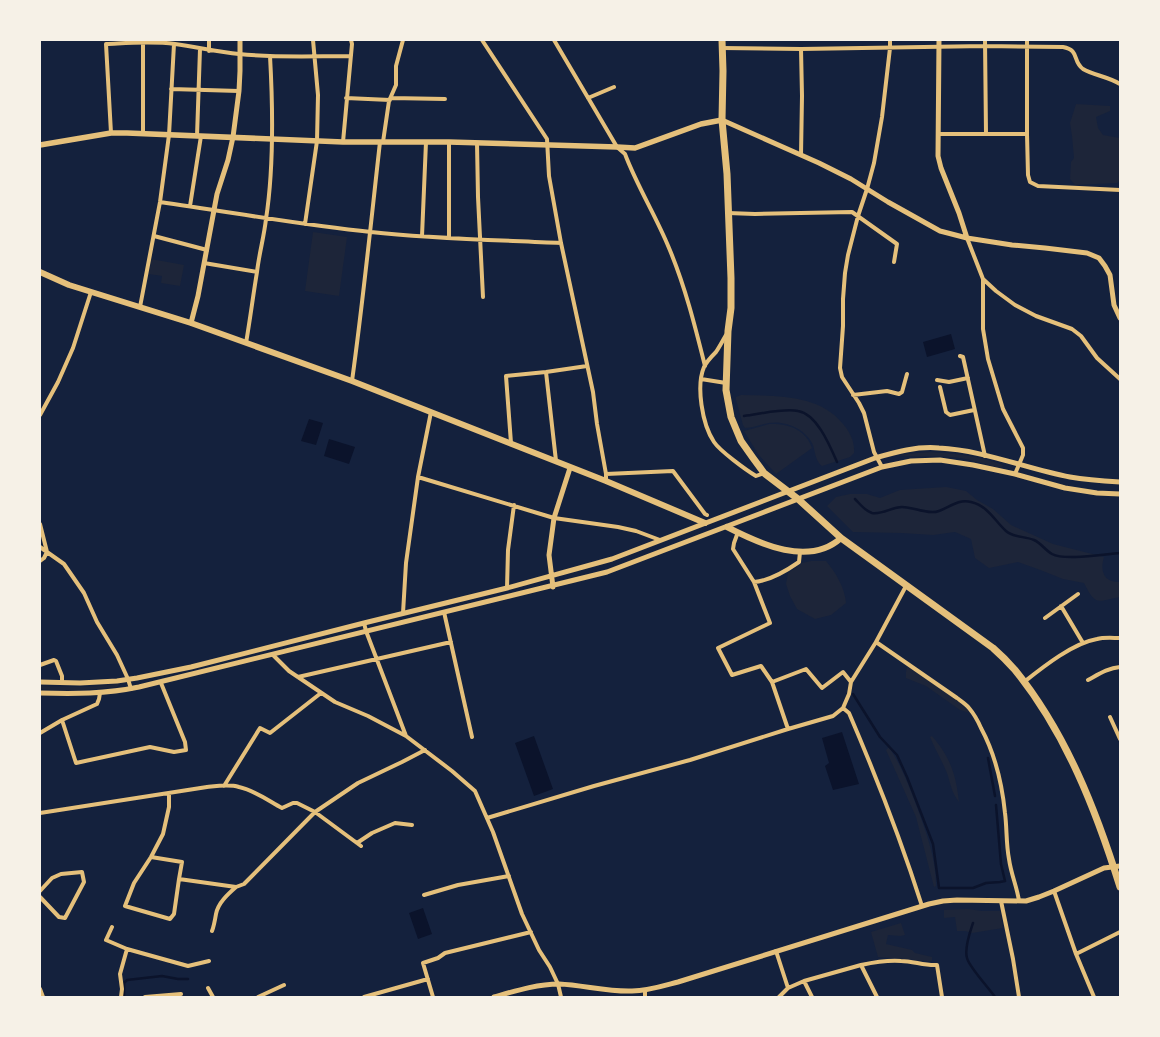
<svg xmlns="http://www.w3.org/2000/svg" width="1160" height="1037" font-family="'Sofia Sans Condensed',sans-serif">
  <rect width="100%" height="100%" fill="#14213d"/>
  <path fill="#1d2539" d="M1076,104L1110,106V111L1096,117L1098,128L1103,135L1120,138V180L1117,183L1075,185L1070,179L1071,162L1074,158L1072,136L1070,123Z
    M313,232L347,237L339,296L305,291Z
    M151,259L184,265L180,286L161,283L162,276L149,274Z
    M741,395C776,396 819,394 843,424C850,432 855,442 854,453L850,457L822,466C816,462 815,452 813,445C806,429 785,420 769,423C761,424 754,428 745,428L743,425L736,400V397Z
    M769,424C787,423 806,429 812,448L776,474L758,454L744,431Z
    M929,452C952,453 982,456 1003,465L1002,467L1000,468C984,464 967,458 950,457C932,455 915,458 898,455Z
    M946,487L966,491L977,500L993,509L1011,525L1053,544L1104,557C1100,571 1103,582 1120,582V597C1097,601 1096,607 1084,583L1063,579L1043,571L1018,562L989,568L975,558L971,539L955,532L933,535L901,533L853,532L827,506L836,497L850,494H867L880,498L900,490Z
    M811,561H826C836,573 845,588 846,603L831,615L815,619L797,609L790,596L786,584L788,573L802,563Z
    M907,667C921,673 962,701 970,713L960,710L926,686L906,678V672Z
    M118,684L119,685L117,687C91,690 66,692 40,689V686L88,687Z
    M932,736C950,757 956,774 959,802C952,794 950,782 947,773C942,761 935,749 930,737Z
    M889,747C903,768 911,791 920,815C928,838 936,861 936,886L934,887L916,817L886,750Z
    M968,909L982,911H1000L1003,928L972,933L965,931H957L955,917L944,918V910Z
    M901,923L905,935L900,936L888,935L886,944L912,950L915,953L932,957V961H927L878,957L871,932Z"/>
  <path fill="#0b132b" d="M951,334L955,349L927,357L923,342Z
    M309,419L323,423L316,445L301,441Z
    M329,439L355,447L349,464L324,456Z
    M842,732L859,784L833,790L825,766L829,763L822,738Z
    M534,736L553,789L534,796L515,743Z
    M423,908L432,934L418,939L409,913Z"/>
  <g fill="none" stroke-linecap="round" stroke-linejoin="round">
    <path stroke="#0b132b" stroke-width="2.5" d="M744,416C760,414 784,408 798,411C817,414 830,446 837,462
      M855,499C860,504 865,511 872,513C882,515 892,507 902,507C914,507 928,515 939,511C950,507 958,499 971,502C988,506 994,520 1006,531C1014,538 1025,536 1034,540C1041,543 1045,550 1052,554C1065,561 1104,554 1120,553
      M853,694L880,737L897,755L907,777L933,844L939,888H973L986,883L1000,882L1005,881L1001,864L996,805
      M988,758L995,796
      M973,923C970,932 964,948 967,958C969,967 989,988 995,997
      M124,997V983L127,980L162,976L178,979H188"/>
    <path stroke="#e5c07b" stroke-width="4" d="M482,40L547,139L549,176L561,243L593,392L597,424L606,474V481
      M554,40L617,147L625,154C637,186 656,216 669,248C685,286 695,326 705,366
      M985,40L986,134
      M143,43V133
      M722,48L801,49L985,46L1063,47C1080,50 1072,61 1083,69C1093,75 1109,77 1120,84
      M801,49L802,96L801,155
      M209,51V40
      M171,89L239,91
      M346,98L390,100
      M391,98L445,99
      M588,98L614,87
      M111,133L106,44C129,43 152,41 175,44C197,47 218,52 239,54C276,58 314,56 350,56
      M938,134H1027V40
      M1027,134L1028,175L1030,182L1038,186L1120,190
      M197,136L200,49
      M343,142L352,44L351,40
      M383,142L389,101L396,85V66L403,40
      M477,143L478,197L483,297
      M160,202C231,212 300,225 371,232C434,239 498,240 561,243
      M190,206L201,136
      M728,213L755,214L852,212L897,244L894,262
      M305,224L317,141L318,95L313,40
      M154,236L207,250
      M422,236L426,142
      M449,238V142
      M967,238L983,279V329L988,359L1003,409L1023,448V455L1015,474
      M204,263L257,272
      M983,279L996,291L1015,305L1036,316L1072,329L1081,336L1097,358L1120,379
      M140,307L160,202L169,135L174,44
      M726,335C723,340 720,346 716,352C712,356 707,361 704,367C696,386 702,424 714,442C720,451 746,470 756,476L764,473
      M246,343C250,320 253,296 257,272C259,254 264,237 266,219C274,167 273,109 270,56
      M960,356L963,357L985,456
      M546,372L556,461
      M701,379L726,383
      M937,380L949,382L968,378
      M352,381C363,302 371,222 380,142
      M940,387L946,412L950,415L974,410
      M853,395L887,391L899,394L902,392L907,374
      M431,412L418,477L554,518L618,527L636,531L660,540
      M40,415L58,382L73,348L91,292
      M511,443L506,376L546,372L587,366
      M882,467L874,452L864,413L859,403L842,377L840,368L843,326V299L845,273L848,255L858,216L867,189L874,163L882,117L890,48V40
      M606,474L673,471L705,514L707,515
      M40,524L47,552L64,564L84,593L97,622L117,655L128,679L131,689
      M738,532L734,543L733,549L754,582L770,623L718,648L732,675L761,666L772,682L806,669L822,688L843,672L851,682
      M40,547L47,552L44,558L40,561
      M754,582C770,581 786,571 799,562L800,552
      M906,586L876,642L957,698C961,701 966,704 969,708C974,714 978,721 981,728C995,754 1002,783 1005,813C1007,828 1006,844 1009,859C1011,874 1017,887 1019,901
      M507,588L508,550L514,505
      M1061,606L1083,643
      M444,612L472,737
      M403,613L406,563L418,477
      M1045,618L1078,594
      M364,623L366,631L406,736L452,771L475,791L493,832L522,914L539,950L550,967L558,984L561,997
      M876,642L851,682L849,694L843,708L849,713C876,776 901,840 922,906
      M273,655L289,671L335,702L368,716L406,736
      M40,665L54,660L56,661L62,676V682
      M298,677L451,642
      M1088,680C1099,674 1108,668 1120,667
      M772,682L788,729
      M1024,682C1043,667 1073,643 1097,639C1104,637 1113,638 1120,638
      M1110,717L1120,739
      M62,720L76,763L150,747L174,752L186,750L185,742L161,683
      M40,733L62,720L97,704L99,699L100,693
      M224,786L260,728L270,733L321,693
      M169,793V807L163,834L151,857L134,883L125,906L170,919L174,914L179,879L236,887L244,884L315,812L358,783L402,762L425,750
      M40,813L207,787C217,786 229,784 239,787C254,790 269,801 282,808L293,803H297L315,812L361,846
      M487,818L594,786L690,760L788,729L833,716L843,708
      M357,843L372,833L395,823L412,825
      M151,857L182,862L179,879
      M40,891L52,878L61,874L82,872L84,882L65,918L59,917L40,897
      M1054,891L1076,954L1094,997
      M424,895L458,885L509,876
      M1001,901L1013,959L1019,997
      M112,927L106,940L127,949L120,974L122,989L121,997
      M212,931C214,926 215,920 216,914C218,903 228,894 236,887
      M127,949L188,966L209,961
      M776,951L788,988
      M1076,954L1120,932
      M861,965C875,962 888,960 901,961C913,961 925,966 937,965L942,997
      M804,981L812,997
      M208,988L213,997
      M40,989L43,997
      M645,990V997
      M145,997L181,994
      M258,997L284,985
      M364,997L428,979
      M433,997L423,963L438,958L445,953L531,932
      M779,997L788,988L804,981L861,965L877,997"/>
    <path stroke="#e5c07b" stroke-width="5" d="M939,40L938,156L941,168L959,213L967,238
      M722,120L819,163L851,179L888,202L940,231L967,238L1012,245L1045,248L1087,253L1099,258L1105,266L1110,275L1114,305L1120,318
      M191,323L198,296L217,194L228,160L233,137L239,91L240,71V40
      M553,587L549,555L554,518L570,468
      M40,682L80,683L117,681L137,678L191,667L364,623L507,588L612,559L875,458C896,452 917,446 939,448C983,450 1027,469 1070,477C1087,480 1103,481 1120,482
      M40,693C74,694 106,694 139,687L607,572L882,467L911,461L940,460L973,465L1015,474L1065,488L1097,493L1120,494
      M494,997C515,991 537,984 559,984C583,985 608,992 632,991C648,991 663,986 678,982L929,904L943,901L957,900L1026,901L1039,897L1054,891L1104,868L1120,866"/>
    <path stroke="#e5c07b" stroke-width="5.5" d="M40,145L111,133H127L343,142H449L617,147L635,148L701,124L722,120"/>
    <path stroke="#e5c07b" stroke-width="6" d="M40,272L69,285L191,323L352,381L606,481L705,523
      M727,527C760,544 809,567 841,538"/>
    <path stroke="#e5c07b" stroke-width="7" d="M722,40L723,71L722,120L727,174L731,278V308L728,331L726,390L731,417L741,441L753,458L764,473L798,499L841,538L993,648C1001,655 1008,662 1015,670C1066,733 1096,810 1120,887"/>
  </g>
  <rect width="1160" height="1037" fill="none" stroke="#f6f1e7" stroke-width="82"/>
</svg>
